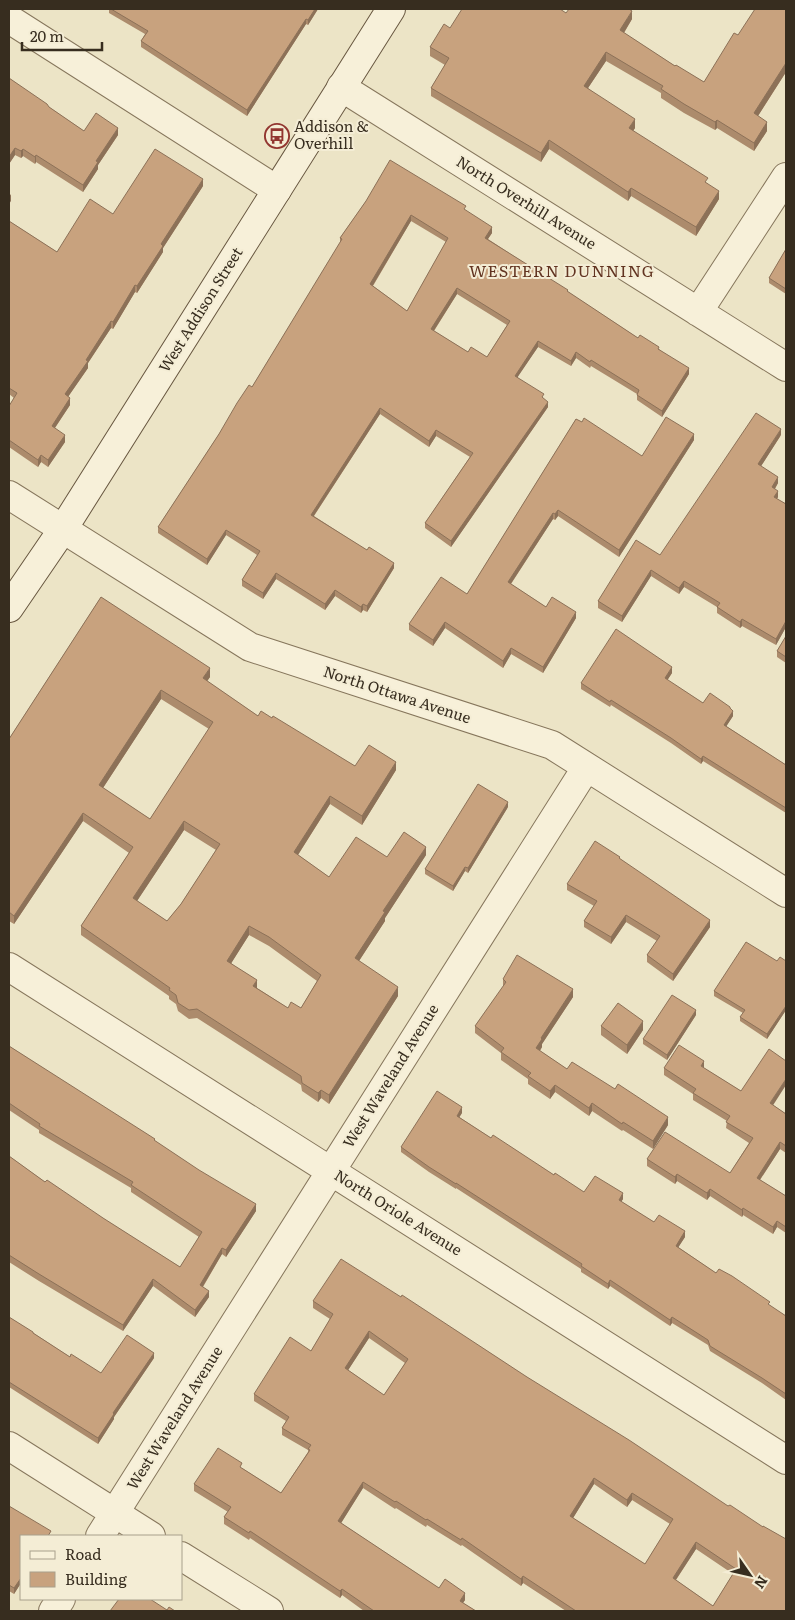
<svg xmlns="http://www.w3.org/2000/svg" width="795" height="1620" font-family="Literata,serif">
  <rect width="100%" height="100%" fill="#ece4c6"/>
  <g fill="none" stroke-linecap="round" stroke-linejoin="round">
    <defs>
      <path id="street" d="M9,19L277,190
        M341,87L786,367
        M698,312L786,177
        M9,495L250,647L552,745L786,893
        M9,967L786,1460
        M9,1446L151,1536
        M100,1536L586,768
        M181,1556L269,1611
        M53,1611L61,1599"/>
      <path id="secondary" d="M9,608L63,529L391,9"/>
    </defs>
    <use href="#street" stroke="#86765c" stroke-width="30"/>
    <use href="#secondary" stroke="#685740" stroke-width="30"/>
    <use href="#street" stroke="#f7f0d9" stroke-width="28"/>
    <use href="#secondary" stroke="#f7f0d9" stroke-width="28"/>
  </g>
  <path fill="#ac8b6c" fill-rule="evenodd" d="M109,9H318L308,25L306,24L247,116L141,47V41L145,34L109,13Z
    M786,9V72L758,116L767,131L754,151L717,128L715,130L684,113L661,98V93L606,61L588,88L635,128L633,131L708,184L719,199L696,236L631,196L628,201L549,149L541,162L431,96V88L445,65L430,56V47L450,28L566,13L632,19L624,33L675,66L704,82L738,35Z
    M9,78L49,107L84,131L118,135L98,165V169L83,192L36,162L35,164L23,156L21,158L15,155L9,164Z
    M203,186L163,248V252L137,293L135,292L113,329L111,328L88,363V368L68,397L70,405L55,428L65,442L48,467L41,462L38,467L9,447V406L14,398L9,394V221L57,252L113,214Z
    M366,201L466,211L492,233L488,239L638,338L659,349L689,374L662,417L637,400V394L591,366L590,368L576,358L571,366L538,347L517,377L544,399L548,407L451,547L425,528V523L470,457L436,436L429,447L380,414L314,516L394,568L367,612L363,610L361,613L335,596L325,610L276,579L263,599L242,586V580L257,555L226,535L207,565L158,533V527L219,434L252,387L340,243V238ZM411,221L446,242L407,311L373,286ZM457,294L507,325L487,357L468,352L434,331Z
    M786,249V294L769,283V278Z
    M576,419L642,456L694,440L619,557L558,516L555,520L553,519L511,584L546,607L576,618L543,673L511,654L503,668L445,628L433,646L409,630V624L467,594Z
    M781,435L761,466L778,483L775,489L778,497L777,499L786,504V627L776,645L742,626L740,628L717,613V607L684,587L679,594L651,576L622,622L598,608V601L660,555Z
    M101,597L210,677L207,681L258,716L272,718L355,766L396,770L362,825L330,804L298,855L329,877L387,857L426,855L385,918V921L359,961L398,996L329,1104L321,1098L318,1102L302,1091L301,1085L197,1018L189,1019L178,1011L176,1004L169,999V996L81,935V926L129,853L83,821L14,924L9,921V739ZM161,699L209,729L150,819L103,788ZM184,830L216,850L181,904L167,921L137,901ZM249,935L269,946L317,981L301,1008H288L257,988L231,963Z
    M786,636V663L777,657V651Z
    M672,673L667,680L703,703L730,709L733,716L726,726L786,765V813L703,761L701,764L671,743L611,705L610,707L581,689V683Z
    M508,807L468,873L465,871L453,891L425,874V869Z
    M620,859L710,927L673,981L647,962V955L657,941L626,922L611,944L584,927V921L594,906L567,890V884Z
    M786,961V1010L767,1039L740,1021V1017L743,1013L714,996V991Z
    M503,979L573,997L542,1044V1047L540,1051L567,1069L668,1125L653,1149L623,1130L622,1131L592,1111L589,1116L555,1092L550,1099L528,1084V1079L501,1060V1053L475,1033V1026L503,987Z
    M696,1015L667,1060L643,1044V1039Z
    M601,1026L643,1030L627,1054L601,1035Z
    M9,1046L155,1141L256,1211L226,1257L222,1254L203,1287L209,1297L195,1317L153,1286L123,1331L39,1281L9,1262V1156L45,1182L180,1267L199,1237L131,1192V1188L39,1133V1130L9,1110Z
    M664,1068H704L741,1091L773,1105L786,1114V1153L780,1149L760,1180L786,1196V1233L777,1227L773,1234L743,1215L742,1217L710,1196L707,1200L677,1181L675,1184L647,1166V1159L730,1173L749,1143L726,1128L727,1121L693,1100V1094L664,1075Z
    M462,1113L459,1117L491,1138L554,1175L584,1192L623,1199L621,1202L654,1222L685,1237L678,1247L716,1273L786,1316V1400L762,1383L710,1351L708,1345L672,1323L670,1326L610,1286L608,1289L581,1272V1269L456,1188V1189L429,1172L401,1152V1147Z
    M313,1301L527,1377L786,1611H566L523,1583L521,1586L462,1545L461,1546L427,1525L426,1527L396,1508L395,1509L363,1488L341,1523L439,1588L465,1600L463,1603L476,1611H364L342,1595L340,1598L250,1538L249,1540L224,1524V1517L228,1512L194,1491V1484L242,1468L281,1493L308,1452V1450L282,1435V1428L286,1421L254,1401V1394L311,1351L330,1319L313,1308ZM369,1338L405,1363L384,1395L348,1370ZM594,1484L627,1507L632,1500L670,1524L645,1564L573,1518ZM696,1549L733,1574L713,1606L676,1580Z
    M9,1317L70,1357L101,1373L154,1358L114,1417V1419L98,1444L9,1387Z
    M9,1506L51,1536L14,1594L9,1591Z"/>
  <path fill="#8c7158" d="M315,9H318L308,25V20Z
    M632,11V19L620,39V30Z
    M306,19V24L247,116V110Z
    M606,52V61L584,94V86Z
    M786,63V72L754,122V113Z
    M635,119V128L629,137V128Z
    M717,120V128L715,130V122Z
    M767,122V131L754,151V143Z
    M118,128V135L98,165V169L83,192V185L96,161Z
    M549,140V149L541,162V153Z
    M15,148V155L9,164V157Z
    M23,149V156L21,158V151Z
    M36,155V162L35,164V157Z
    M203,179V186L163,248V252L137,293V286L161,244Z
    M631,188V196L628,201V192Z
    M719,191V199L696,236V227Z
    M11,194V201L9,204V197Z
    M411,215V221L370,290V284Z
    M492,227V233L485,243V238Z
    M135,285V292L113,329V322Z
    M457,288V294L431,335V329Z
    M111,321V328L88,363V368L65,401V394L86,360Z
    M538,341V347L515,381V376Z
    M576,352V358L571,366V361Z
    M689,368V374L662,417V411Z
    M70,398V405L52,432V426Z
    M548,402V407L451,547V541Z
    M380,408V414L311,520V515Z
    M781,429V435L758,471V464Z
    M436,430V436L429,447V441Z
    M694,434V440L619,557V550Z
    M65,435V442L48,467V460Z
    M41,455V462L38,467V460Z
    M778,477V483L772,493V487Z
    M778,491V497L774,503V497Z
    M558,510V516L555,520V514Z
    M553,513V519L508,588V582Z
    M226,530V535L207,565V559Z
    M394,563V568L367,612V606Z
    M651,570V576L622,622V616Z
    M276,573V579L263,599V593Z
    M684,581V587L679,594V588Z
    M335,590V596L325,610V604Z
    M363,604V610L361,613V607Z
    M576,612V618L543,673V667Z
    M742,619V626L740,628V622Z
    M786,621V627L776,645V639Z
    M445,622V628L433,646V640Z
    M511,648V654L503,668V661Z
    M672,667V673L665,684V678Z
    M210,668V677L203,687V678Z
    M161,690V699L99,794V785Z
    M733,711V716L724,730V725Z
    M703,756V761L701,764V759Z
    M396,762V770L362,825V816Z
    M330,796V804L294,861V852Z
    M508,802V807L468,873V868Z
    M83,813V821L14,924V916Z
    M184,821V830L133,907V898Z
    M426,847V855L385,918V921L355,967V958L383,911Z
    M465,867V871L453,891V886Z
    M626,915V922L611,944V937Z
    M710,920V927L673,981V974Z
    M249,926V935L227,970V961Z
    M257,980V989L253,986Z
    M398,987V996L329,1104V1095Z
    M573,989V997L542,1044V1047L536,1056V1048L541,1038Z
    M786,1006V1010L767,1039V1034Z
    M696,1010V1015L667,1060V1055Z
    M643,1021V1030L627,1054V1045Z
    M704,1061V1068L701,1066Z
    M786,1079V1085L770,1110V1103Z
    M555,1085V1092L550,1099V1091Z
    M321,1090V1098L318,1102V1093Z
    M592,1103V1111L589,1116V1108Z
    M462,1107V1113L457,1121V1116Z
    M668,1117V1125L653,1149V1141Z
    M780,1142V1149L757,1184V1178Z
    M677,1174V1181L675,1184V1177Z
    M710,1189V1196L707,1200V1193Z
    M623,1193V1199L619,1205V1200Z
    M256,1204V1211L226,1257V1250Z
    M743,1208V1215L742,1217V1210Z
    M777,1221V1227L773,1234V1227Z
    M685,1231V1237L676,1251V1246Z
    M222,1248V1254L200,1291V1285Z
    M153,1279V1286L123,1331V1325Z
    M610,1280V1286L608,1289V1284Z
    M209,1291V1297L195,1317V1310Z
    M672,1317V1323L670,1326V1320Z
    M369,1331V1338L345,1375V1368Z
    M154,1353V1358L114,1417V1419L98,1444V1438L113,1413Z
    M594,1478V1484L570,1523V1516Z
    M363,1482V1488L338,1528V1521Z
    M632,1493V1500L627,1507V1500Z
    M696,1542V1549L673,1584V1578Z
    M523,1576V1583L521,1586V1579Z
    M21,1578V1583L14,1594V1588Z
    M342,1589V1595L340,1598V1591Z
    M465,1593V1600L460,1607V1601Z"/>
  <path fill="#c8a27e" stroke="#8c7158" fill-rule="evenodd" d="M111,9H315L308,20L306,19L247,110L141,41L148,31Z
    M462,9H560L566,13L569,9H629L632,11L620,30L675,66L676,65L704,82L734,33L738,35L755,9H786V63L754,113L767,122L754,143L717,120L715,122L684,104L661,89L663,86L606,52L584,86L635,119L629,128L708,178L705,182L719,191L696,227L631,188L628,192L549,140L541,153L431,88L449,58L430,47L444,24L450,28Z
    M9,78L47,104L49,107L84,131L96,113L118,128L96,161L98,162L83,185L36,155L35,157L23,149L21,151L15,148L9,157Z
    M155,149L203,179L161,244L163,246L137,286L135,285L113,322L111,321L86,360L88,361L65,394L70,398L52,426L65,435L48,460L41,455L38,460L9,440V406L17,393L9,388V221L57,252L90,199L113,214Z
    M390,160L466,206L464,209L492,227L485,238L568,290L567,291L638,338L640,335L659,347L658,349L689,368L662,411L637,395L639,390L591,360L590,362L576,352L571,361L538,341L515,376L544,394L542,397L548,402L451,541L425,523L473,453L436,430L429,441L380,408L311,515L367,550L369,547L394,563L367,606L363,604L361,607L335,590L325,604L276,573L263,593L242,580L260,551L226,530L207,559L158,527L219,434L237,403L249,385L252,387L342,239L340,238L366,201ZM411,215L448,238L407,311L370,284ZM457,288L510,321L487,357L471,347L468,352L431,329Z
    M786,249V289L769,278Z
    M756,413L781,429L758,464L778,477L772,487L778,491L774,497L786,504V621L776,639L742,619L740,622L717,607L720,603L684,581L679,588L651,570L622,616L598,601L636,540L660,555Z
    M666,417L694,434L619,550L558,510L555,514L553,513L508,582L546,607L552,597L576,612L543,667L511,648L503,661L445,622L433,640L409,624L441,577L467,594L576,419L582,422L584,418L642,456Z
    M101,597L210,668L203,678L258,716L261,711L272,718L273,716L355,766L369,745L396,762L362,816L330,796L294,852L329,877L356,837L387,857L404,832L426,847L383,911L385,912L355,958L398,987L329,1095L321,1090L318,1093L302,1083L301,1076L197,1009L189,1010L178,1003L176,995L169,990L170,988L81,926L133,847L83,813L14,916L9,912V739ZM161,690L213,722L150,819L99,785ZM184,821L220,844L181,904L167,921L133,898ZM249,926L269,937L321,975L301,1008L291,1002L288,1008L253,986L257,980L227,961Z
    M616,629L672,667L665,678L703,703L710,693L730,707V708L733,711L724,725L786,765V808L703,756L701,759L671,738L611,700L610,702L581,683Z
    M786,636V657L777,651Z
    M478,784L508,802L468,868L465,867L453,886L425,869Z
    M595,841L620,857L619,858L710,920L673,974L647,955L660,936L626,915L611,937L584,921L597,901L567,884Z
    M746,942L777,961L780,957L786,961V1006L767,1034L740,1017L745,1010L714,991Z
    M517,955L573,989L541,1038L542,1039L536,1048L567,1069L572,1062L615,1089L618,1084L668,1117L653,1141L623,1122L622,1124L592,1103L589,1108L555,1085L550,1091L528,1076L531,1073L501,1052L504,1048L475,1026L506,982L503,979Z
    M672,995L696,1010L667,1055L643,1039Z
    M618,1003L643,1021L627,1045L601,1026Z
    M679,1045L704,1061L701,1066L741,1091L769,1049L786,1061V1079L770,1103L786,1114V1146L780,1142L757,1178L786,1196V1227L777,1221L773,1227L743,1208L742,1210L710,1189L707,1193L677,1174L675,1177L647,1159L665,1132L730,1173L753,1138L726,1122L730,1116L693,1093L696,1089L664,1068Z
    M9,1046L155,1139L154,1140L199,1170L256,1204L226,1250L222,1248L200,1285L209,1291L195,1310L153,1279L123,1325L39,1274L9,1255V1156L45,1182L47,1180L103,1218L180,1267L202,1232L131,1185L133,1182L39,1126L40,1124L9,1103Z
    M437,1091L462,1107L457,1116L491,1138L493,1135L554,1175L555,1173L584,1192L595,1176L623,1193L619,1200L654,1222L659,1215L685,1231L676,1246L716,1273L719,1269L732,1276L770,1302L768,1304L786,1316V1394L762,1378L710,1346L708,1340L672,1317L670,1320L610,1280L608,1284L581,1266L582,1264L456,1183V1184L429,1167L401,1147Z
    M341,1259L401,1297L402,1295L527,1377L629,1440L728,1506L730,1505L763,1527V1526L786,1539V1611H576L523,1576L521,1579L462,1538L461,1540L427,1519L426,1520L396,1501L395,1502L363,1482L338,1521L439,1588L445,1579L465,1593L460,1601L476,1611H374L342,1589L340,1591L250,1531L249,1533L224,1517L231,1507L194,1484L218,1448L242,1463L240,1467L281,1493L310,1450L308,1449L311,1445L282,1428L289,1417L254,1394L290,1337L311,1351L333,1314L313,1301ZM369,1331L408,1359L384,1395L345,1368ZM594,1478L627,1500L632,1493L673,1519L645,1564L570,1516ZM696,1542L736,1569L713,1606L673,1578Z
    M9,1317L33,1332V1333L70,1357L71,1354L101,1373L127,1335L154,1353L113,1413L114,1414L98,1438L9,1382Z
    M9,1506L51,1531L48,1536H21V1578L14,1588L9,1585Z
    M119,1599H150L167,1610L169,1607L175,1611H110Z"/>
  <defs>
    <symbol id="bus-ring" viewBox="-11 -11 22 22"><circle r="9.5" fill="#f4edd5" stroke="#923630" stroke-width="1.5"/><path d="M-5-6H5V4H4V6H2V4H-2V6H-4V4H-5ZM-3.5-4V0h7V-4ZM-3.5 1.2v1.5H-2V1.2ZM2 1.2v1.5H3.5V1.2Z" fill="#923630"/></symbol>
  </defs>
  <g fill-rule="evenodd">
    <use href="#bus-ring" x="263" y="122" width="28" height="28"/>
  </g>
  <g text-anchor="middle" stroke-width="4" stroke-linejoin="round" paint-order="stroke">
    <g font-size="15" fill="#372d1f" stroke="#f4edd5" text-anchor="start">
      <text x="294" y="132">Addison &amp;<tspan x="294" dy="17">Overhill</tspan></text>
    </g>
    <g font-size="15" fill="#372d1f" stroke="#f4edd5">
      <text transform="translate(526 203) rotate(32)" y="5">North Overhill Avenue</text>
      <text transform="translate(201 310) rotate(-58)" y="5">West Addison Street</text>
      <text transform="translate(397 695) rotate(18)" y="5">North Ottawa Avenue</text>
      <text transform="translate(391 1076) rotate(-58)" y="5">West Waveland Avenue</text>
      <text transform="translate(398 1213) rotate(32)" y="5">North Oriole Avenue</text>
      <text transform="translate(175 1418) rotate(-58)" y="5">West Waveland Avenue</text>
    </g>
    <g font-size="16" letter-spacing="1" fill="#623421" stroke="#f4edd5">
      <text x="562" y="277">WESTERN DUNNING</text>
    </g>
  </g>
  <rect width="795" height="1620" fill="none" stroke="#372d1f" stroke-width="20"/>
  <rect x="20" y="1535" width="162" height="65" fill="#f4edd5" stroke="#a8a08c"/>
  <rect x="30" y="1551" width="25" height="8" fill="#f7f0d9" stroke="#a8a08c"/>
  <text x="65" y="1560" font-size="15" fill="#372d1f">Road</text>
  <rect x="30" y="1572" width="25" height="15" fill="#c8a27e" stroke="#a8a08c"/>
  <text x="65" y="1585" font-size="15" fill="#372d1f">Building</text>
  <g transform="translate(750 1575) rotate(124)" stroke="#f4edd5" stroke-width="4" paint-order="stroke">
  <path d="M0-4L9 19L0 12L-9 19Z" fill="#372d1f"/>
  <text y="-8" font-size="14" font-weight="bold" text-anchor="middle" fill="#372d1f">N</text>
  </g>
  <path d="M22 42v8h80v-8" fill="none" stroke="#372d1f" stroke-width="2.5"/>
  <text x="30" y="42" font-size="15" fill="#372d1f" stroke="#f4edd5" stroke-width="4" paint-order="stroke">20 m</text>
</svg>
